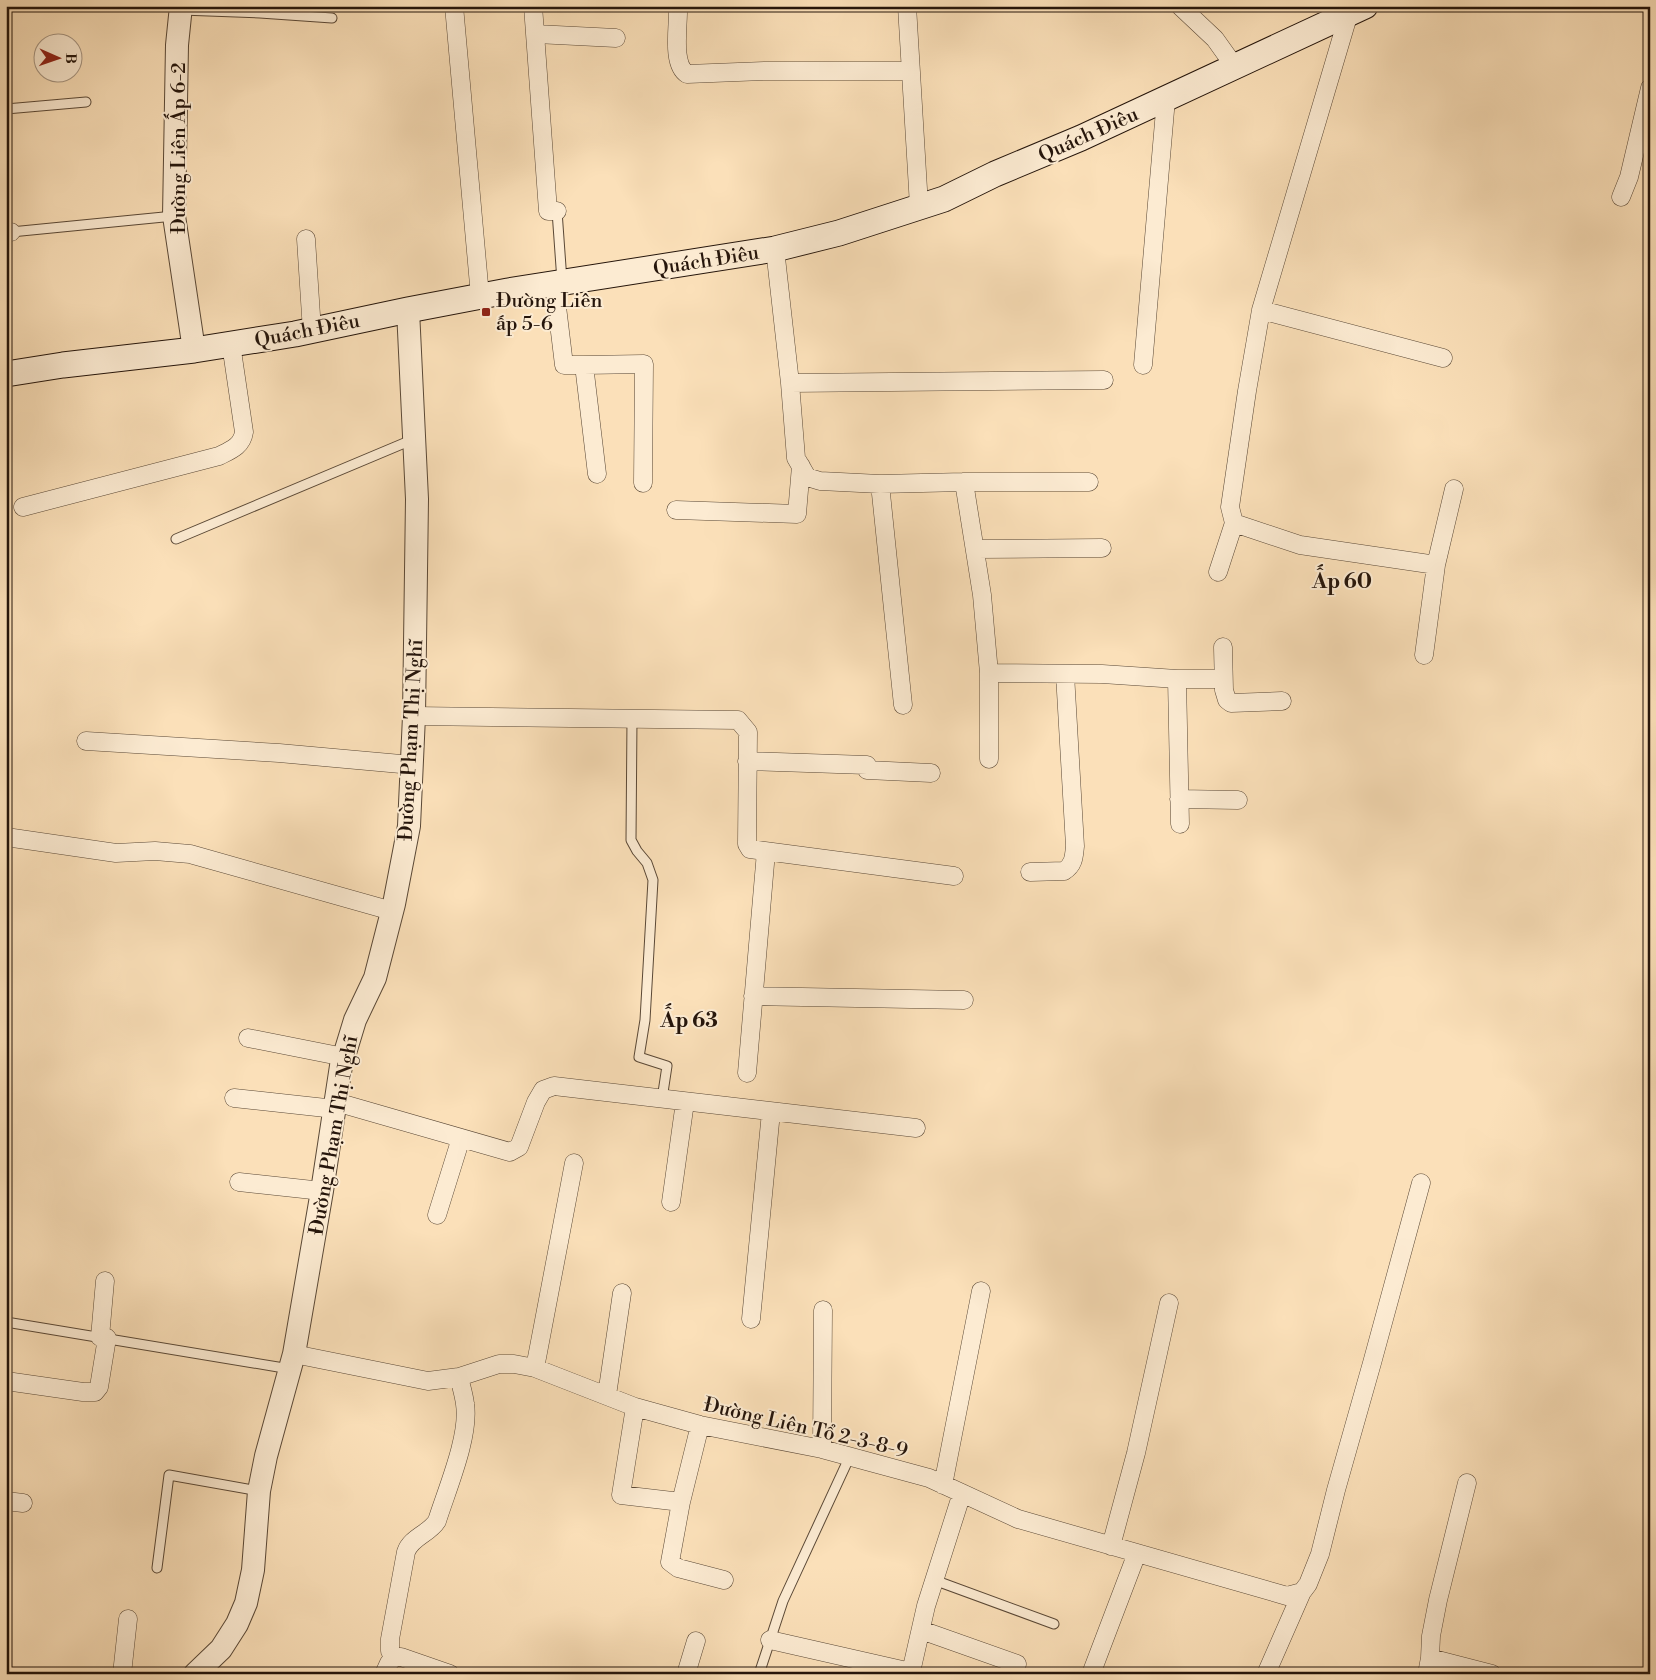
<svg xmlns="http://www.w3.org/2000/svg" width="1656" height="1680" font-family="'Libre Bodoni',serif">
  <rect width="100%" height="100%" fill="#fbe0b9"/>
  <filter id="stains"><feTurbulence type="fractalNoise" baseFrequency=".004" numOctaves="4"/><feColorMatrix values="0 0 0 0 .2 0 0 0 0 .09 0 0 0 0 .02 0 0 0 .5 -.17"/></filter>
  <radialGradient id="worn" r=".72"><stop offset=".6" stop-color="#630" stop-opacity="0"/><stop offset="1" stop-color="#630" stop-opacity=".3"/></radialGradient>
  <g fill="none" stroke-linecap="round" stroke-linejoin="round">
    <defs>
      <path id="service" d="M181,10L260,13L332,18
        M6,109L86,102
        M557,211L562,281
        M11,232L174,216
        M176,539L414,439
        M632,719L631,840L637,851L647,863L653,880L645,1020L639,1057L667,1066L662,1099
        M6,1322L290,1369
        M157,1568L169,1475L259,1491
        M934,1580L1054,1624
        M759,1674L783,1601L850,1456"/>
      <path id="minor" d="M454,6L480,296
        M533,6L548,211H557
        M678,6C679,24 671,64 687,74L765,71H911
        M907,6L919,206
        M1180,6L1215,39L1235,67
        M1349,7V13L1261,310L1247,391L1230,507L1234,523L1300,545L1436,565
        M536,34L616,38
        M1621,197L1629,177L1650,88
        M6,233L11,232
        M306,239L312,331
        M775,249L790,383L796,458L807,477L820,481L880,484L964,482H1089
        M554,282L564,365H584L597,474
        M1261,310L1443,358
        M584,365L644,364L643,483
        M1143,365L1166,99
        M790,383L1104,380
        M964,482L982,595L989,673V759
        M880,484L903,705
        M23,507L219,456C231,450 242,446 244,432L231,344
        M676,510L797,514L801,466
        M975,549L1102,548
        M1218,572L1234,523
        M1223,647L1224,690L1227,700L1231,703L1282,701
        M1424,655L1436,565L1454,489
        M989,673L1102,674L1177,679H1223
        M1177,679L1180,824
        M414,716L738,720L748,732L747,844L750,849L954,876
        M86,741L279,753L412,765
        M747,761L867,765V770L931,773
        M1179,799L1238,800
        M6,837L116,853L155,851L190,854L392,911
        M1030,872L1064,871C1074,865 1074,856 1075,846L1065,674
        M753,996L964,1000
        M248,1038L344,1057
        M747,1073L766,852
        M234,1098L335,1109
        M336,1102L510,1152L519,1147L536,1102L543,1090L554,1086L916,1128
        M239,1182L322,1191
        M671,1202L685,1102
        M437,1215L461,1138
        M751,1319L771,1112
        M100,1337L105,1281
        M294,1354L428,1381L459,1377L499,1364H514L535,1368L635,1407L700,1425L822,1449L929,1478L1018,1519L1287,1596L1302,1592
        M535,1368L574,1163
        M6,1381L83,1392H95L99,1387L107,1338
        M607,1395L622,1293
        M635,1407L621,1495L681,1502L670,1562L678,1568L724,1580
        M822,1449L823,1310
        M943,1485L981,1291
        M6,1501L23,1503
        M681,1502L700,1425
        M1111,1546L1136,1453L1169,1303
        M921,1630L1017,1664
        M770,1640L911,1672L926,1606L962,1493
        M394,1657L390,1651V1639L406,1552C411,1537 429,1534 437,1521C447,1489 470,1436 465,1404C464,1395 461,1386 459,1377
        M1430,1658L1492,1674
        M122,1674L128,1619
        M384,1674L389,1663L394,1657H401L450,1674
        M686,1674L696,1641
        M1091,1674L1137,1553
        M1266,1674L1302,1592L1308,1584L1320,1554L1336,1490L1372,1363L1421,1183
        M1427,1674L1430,1658L1431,1636L1438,1600L1467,1483"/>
      <path id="tertiary" d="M181,6L177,45L174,216L194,350
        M195,1674L221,1649L237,1624L246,1603L253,1570L259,1491L266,1456L294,1354L322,1191L341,1066L355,1020L375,978L394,904L409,826L414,716L417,499L408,310"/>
      <path id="secondary" d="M6,374L63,365L194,350L295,334L408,310L508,291L775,249L839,233L944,199L995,174L1081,138L1365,6"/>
    </defs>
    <use href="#service" stroke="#5a4836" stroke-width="11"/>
    <use href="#minor" stroke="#5a4836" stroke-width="19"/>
    <use href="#tertiary" stroke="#5a4836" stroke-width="24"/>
    <use href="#secondary" stroke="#25150b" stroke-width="27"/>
    <use href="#service" stroke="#fcebd2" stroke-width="9"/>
    <use href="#minor" stroke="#fcebd2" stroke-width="18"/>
    <use href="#tertiary" stroke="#fcebd2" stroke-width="22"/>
    <use href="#secondary" stroke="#fcebd2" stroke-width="25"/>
  </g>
  <rect fill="#8f2418" stroke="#fcebd2" stroke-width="2" x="481" y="307" width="10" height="10" rx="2.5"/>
  <g text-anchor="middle" stroke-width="4" stroke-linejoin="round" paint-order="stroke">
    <g font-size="20" fill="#25150b" stroke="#fcebd2">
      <text transform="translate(1088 134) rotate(-24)" y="7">Quách Điêu</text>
      <text transform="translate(178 148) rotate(-90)" y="7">Đường Liên Ấp 6-2</text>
      <text transform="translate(706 260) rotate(-9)" y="7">Quách Điêu</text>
      <text transform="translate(307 330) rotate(-11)" y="7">Quách Điêu</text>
      <text transform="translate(410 740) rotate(-87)" y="7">Đường Phạm Thị Nghĩ</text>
      <text transform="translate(333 1135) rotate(-80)" y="7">Đường Phạm Thị Nghĩ</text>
      <text transform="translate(806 1427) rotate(13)" y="7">Đường Liên Tổ 2-3-8-9</text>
    </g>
    <g font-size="20" fill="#25150b" stroke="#fcebd2" text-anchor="start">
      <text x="496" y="307">Đường Liên<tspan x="496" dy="23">ấp 5-6</tspan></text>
    </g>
    <g font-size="21" font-weight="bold" fill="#25150b" stroke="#fcebd2">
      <text x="1342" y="588">Ấp 60</text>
      <text x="689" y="1027">Ấp 63</text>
    </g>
  </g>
  <rect width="1656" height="1680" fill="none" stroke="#fbe0b9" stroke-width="25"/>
  <rect x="8" y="8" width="1641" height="1665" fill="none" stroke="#25150b" stroke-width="2.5"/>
  <rect x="12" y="12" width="1631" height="1655" fill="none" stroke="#25150b"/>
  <g transform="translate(58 58) rotate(92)"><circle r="24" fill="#fcebd2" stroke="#a69582"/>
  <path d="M0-4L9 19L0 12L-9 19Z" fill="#8f2418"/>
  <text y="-8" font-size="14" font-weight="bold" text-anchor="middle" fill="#25150b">B</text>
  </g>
  <rect width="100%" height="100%" filter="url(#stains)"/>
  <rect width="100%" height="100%" fill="url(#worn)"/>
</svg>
